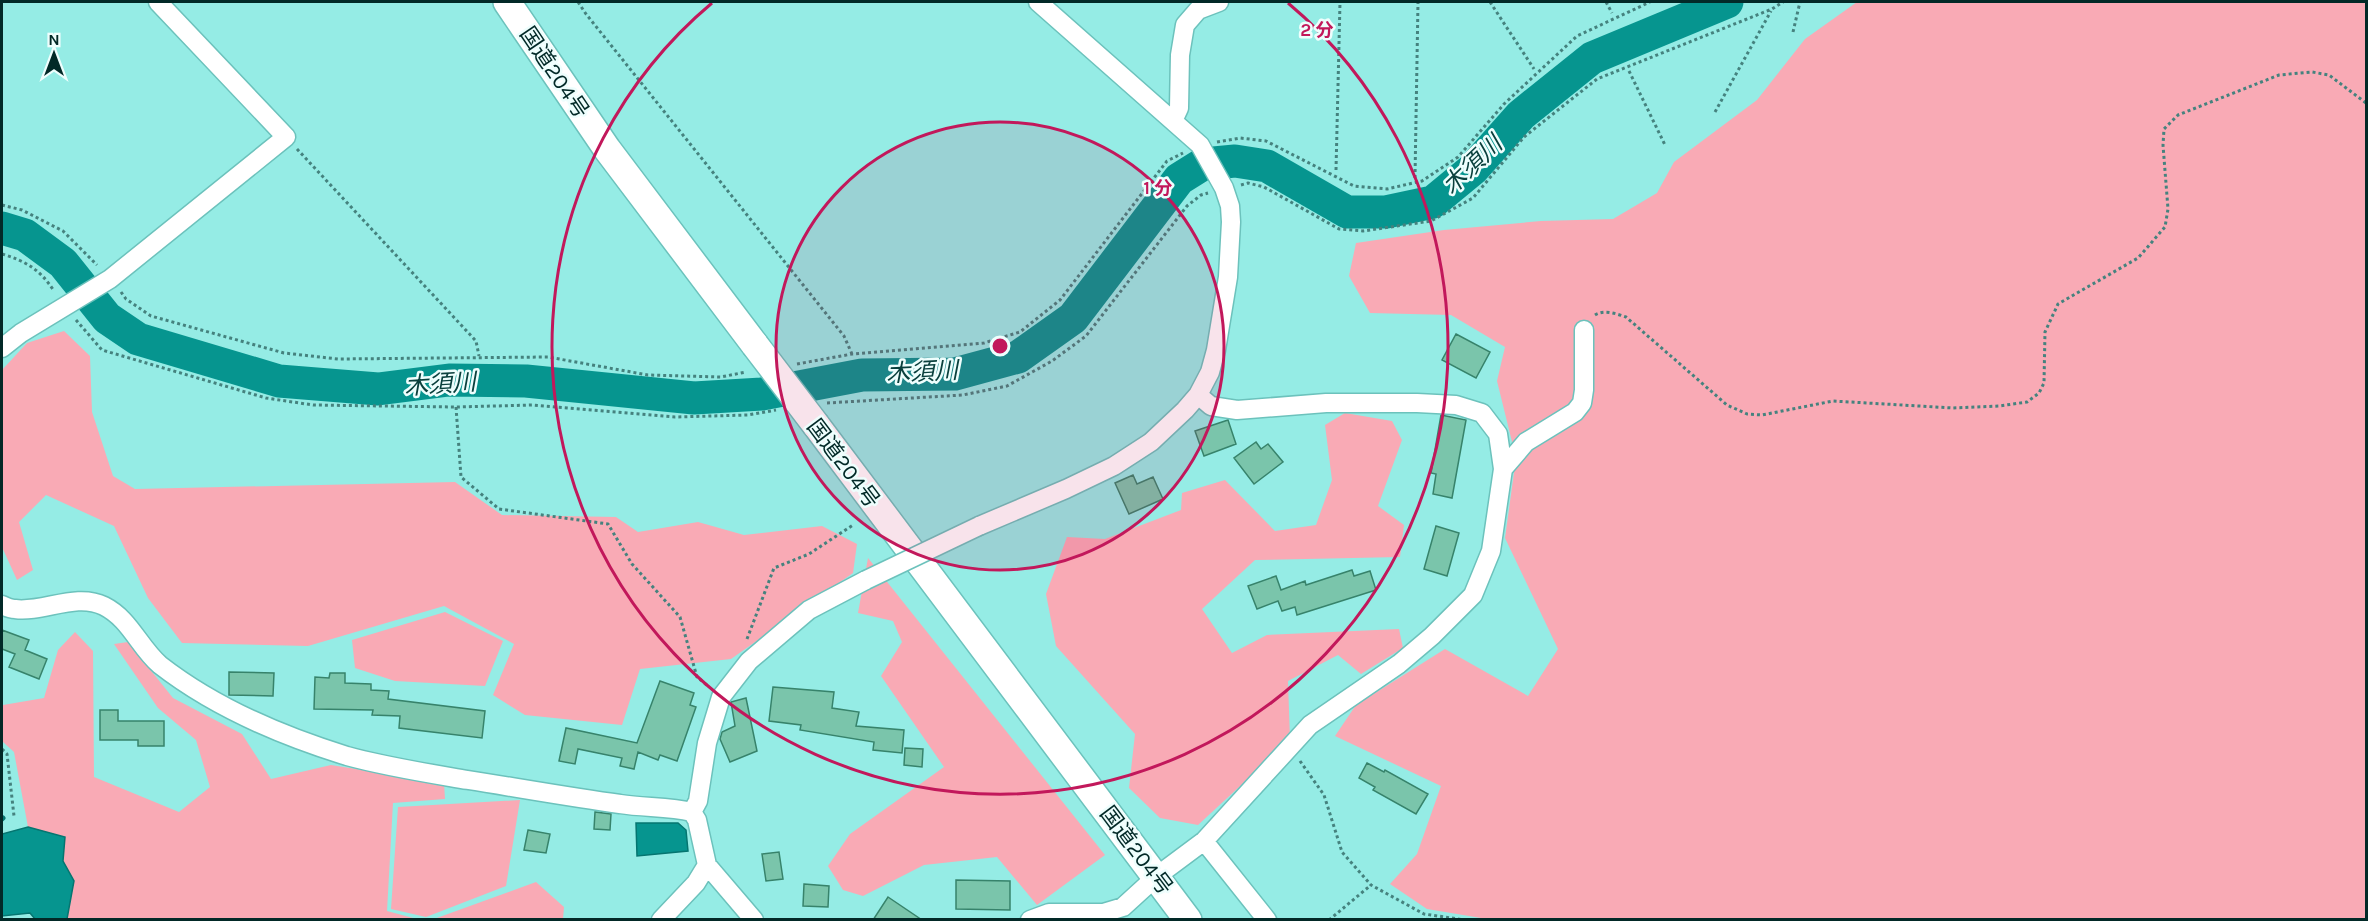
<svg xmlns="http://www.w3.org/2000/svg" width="2368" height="921" font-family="Karla,'Noto Sans JP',sans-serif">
  <rect width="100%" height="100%" fill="#95ece5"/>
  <path fill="#f9aab5" d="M1857,2H2366V919L1493,920L1427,909L1390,884L1417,854L1441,786L1335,736L1356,705L1445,649L1528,696L1558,649L1505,538L1516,458L1497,381L1505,347L1451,315L1370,313L1349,276L1356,243L1444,230L1541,221L1613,219L1657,193L1674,162L1757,100L1805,39Z
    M64,331L90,356L92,412L113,476L135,489L455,482L502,515L616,517L638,532L698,522L744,535L822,526L857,544L853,573L731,659L640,669L622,725L525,715L493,695L514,644L444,606L308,646L182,643L148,598L114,526L46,495L19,522L33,570L17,580L2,547V370L27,343Z
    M1345,413L1392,421L1402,440L1378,506L1404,525L1400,557L1255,560L1202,609L1232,653L1267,635L1399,629L1403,648L1361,674L1338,655L1288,681L1290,740L1198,825L1160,818L1129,788L1135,734L1056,646L1046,594L1067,537L1105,539L1181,510L1182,493L1225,480L1275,531L1316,525L1332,480L1325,425Z
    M868,558L1105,855L1037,905L997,857L924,865L863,896L843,890L828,866L850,834L944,767L881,676L902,642L893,621L858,613Z
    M445,612L503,641L485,686L395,681L355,668L352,640Z
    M75,632L93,651L94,777L179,812L210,787L196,740L158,708L114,644L128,642L173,698L242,734L271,779L331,765L444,783L445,799L393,803L387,911L417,919H67L74,881L63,861L65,837L28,827L14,752L2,741V703L3,705L44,698L58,650Z
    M520,800L506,886L426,917L391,909L398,807Z
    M536,882L564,907L563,919H434Z"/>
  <path fill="#06958f" stroke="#057570" stroke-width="1.5" d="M636,823H678L686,830L688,851L637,856Z
    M28,827L65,837L63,861L74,881L67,919H35L30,913L2,916V834Z"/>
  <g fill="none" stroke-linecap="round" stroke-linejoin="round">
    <path stroke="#057570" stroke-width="5" d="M2,819L3,818"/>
    <path stroke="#06958f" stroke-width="33" d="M2,228L25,235L63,263L107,318L138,339L279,381L378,389L449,380L526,381L694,398L762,394L862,375L955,374L1018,357L1073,318L1179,179L1203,164L1235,161L1267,166L1347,212H1386L1433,202L1473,169L1521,115L1592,58L1727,2"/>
  </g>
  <path fill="#7ac5ab" stroke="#37836b" stroke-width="1.5" d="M1456,334L1490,352L1476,378L1442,360Z
    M1441,415L1466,420L1452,498L1433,494L1436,474L1431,473Z
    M1228,420L1236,444L1204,456L1195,431Z
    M1256,442L1261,449L1268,444L1283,462L1254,484L1234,458Z
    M1133,475L1137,484L1153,477L1163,499L1129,514L1115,483Z
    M1436,526L1459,533L1447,576L1424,569Z
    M1352,570L1354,576L1370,571L1376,590L1297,615L1295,607L1282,611L1278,601L1257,609L1248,586L1276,576L1281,590L1305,581L1306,585Z
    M2,630L29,640L25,650L47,659L39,679L9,667L15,654L2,649Z
    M229,672L274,673L273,696L229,695Z
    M330,673H345V683L371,684V690L389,691L388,699L485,711L482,738L399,728L400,716L372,715L373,710L314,709L315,677L329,678Z
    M660,681L694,693L690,705L696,707L677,761L660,755L658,760L638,752L634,769L620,766L622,758L578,749L575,764L559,761L566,728L637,743Z
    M773,687L834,692L832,708L859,712L856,726L904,730L902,753L873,750L874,742L800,730L801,725L769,721Z
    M746,698L757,751L730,762L720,739L722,732L735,726L731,702Z
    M100,710H118V721H164V746H138V740H100Z
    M905,748L923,749L922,767L904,765Z
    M1367,763L1384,772L1385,770L1428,794L1416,814L1373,790L1375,787L1359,778Z
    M595,812L611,814L610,830L594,829Z
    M528,830L550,834L546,853L524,850Z
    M779,852L783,879L766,881L762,854Z
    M956,880L1010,881V910L956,909Z
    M804,884L829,886L828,907L803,906Z
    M888,897L922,920H873Z"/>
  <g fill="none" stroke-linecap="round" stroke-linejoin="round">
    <defs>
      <path id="minor" d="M1173,121L1179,108L1180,55L1185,25L1198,10L1219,2
        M2,348L21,333L110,279L286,137L158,2
        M1503,469L1526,442L1575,412L1582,403L1584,390V330
        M979,526L1066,489L1114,466L1151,442L1185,410L1198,395L1210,372L1216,350L1228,277L1231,222L1230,206L1224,188L1200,145L1038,2
        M2,605C6,607 10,609 15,609C43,613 76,592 104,606C130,619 139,647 160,665C214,707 282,736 347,756C387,767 427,773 468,780C519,788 569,797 620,804C645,808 669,806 692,812L697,820L707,865L754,920
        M692,812L698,801L707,743L721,697L749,661L809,610L866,580
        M1204,841L1267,920
        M661,920L696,883L707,865
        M1030,920L1049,913H1103L1123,907L1157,876L1204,841L1310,725L1399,664L1432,636L1473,595L1491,551L1503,469L1498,434L1482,413L1456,405L1417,403H1326L1237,410L1211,406L1198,395"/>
      <path id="highway" d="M507,2L607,149L755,345
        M816,425L1188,920"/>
    </defs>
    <use href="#minor" stroke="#6cc2bc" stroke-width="21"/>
    <use href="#highway" stroke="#6cc2bc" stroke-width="30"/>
    <path stroke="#45827e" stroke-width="3" stroke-dasharray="3 3" stroke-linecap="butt" d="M578,2L586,14L844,336L852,354
      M1490,2L1534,69
      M1606,2L1612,13
      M1793,32L1800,2
      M1629,71L1665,145
      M1715,112L1771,11
      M1217,142L1240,138L1266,141L1354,186L1387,189L1422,181L1458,157L1504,104L1577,36L1650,2
      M297,149L476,341L479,356
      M1336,170L1340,2
      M1415,178L1418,2
      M1241,185L1248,183L1264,187L1339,229L1363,231L1431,221L1473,198L1524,137L1597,79L1772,9L1783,2
      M2,205L22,210L63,231L97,265
      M2,254C25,261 40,269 54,291
      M121,292L126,299L151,316L284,353L338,359L548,357L648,375L721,377L746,372
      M1595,315C1604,309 1617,314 1626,317L1727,405L1747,414L1762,415L1833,401L1953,408L1999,406L2027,402L2039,393L2044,383L2045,332L2058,304L2138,258L2165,227L2168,209L2163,145L2164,129L2178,115L2279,75L2312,72L2329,75L2366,103
      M76,320L102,350L266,398L313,405L456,407L533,405L675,417L748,415L776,410
      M797,364L852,354L984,343L1020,332L1060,300L1167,161L1183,153
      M827,403L963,395L1007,386L1052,361L1086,336L1187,206L1201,195L1208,193
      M456,407L461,477L499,509L608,524L632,564L680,617L697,677L708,686
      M747,639L774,568L809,554L853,525
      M2,749L7,754L14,816
      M1300,761L1324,795L1342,852L1371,885L1424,914L1465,920
      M1329,920L1371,885"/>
    <use href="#minor" stroke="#fff" stroke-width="18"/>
    <use href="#highway" stroke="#fff" stroke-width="27"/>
    <defs>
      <path id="minor-bridge" d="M866,580L979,526"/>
      <path id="highway-bridge" d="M755,345L816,425"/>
    </defs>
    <use href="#minor-bridge" stroke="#6cc2bc" stroke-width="21" stroke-linecap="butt"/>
    <use href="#highway-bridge" stroke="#6cc2bc" stroke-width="30" stroke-linecap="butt"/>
    <use href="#minor-bridge" stroke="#fff" stroke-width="18"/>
    <use href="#highway-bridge" stroke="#fff" stroke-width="27"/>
  </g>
  <circle cx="1000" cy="346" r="224" fill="#c2185b" fill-opacity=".12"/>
  <g fill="none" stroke="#c2185b" stroke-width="3">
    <circle cx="1000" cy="346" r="224"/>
    <path d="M1288 3A448 448 0 1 1 712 3"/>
  </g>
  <g text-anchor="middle" stroke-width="5" stroke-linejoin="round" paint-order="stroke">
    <g font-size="22" fill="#022927" stroke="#eefefd">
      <text transform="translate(555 72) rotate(56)" y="8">国道204号</text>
      <text transform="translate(844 463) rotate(53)" y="8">国道204号</text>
      <text transform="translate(1137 850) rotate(53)" y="8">国道204号</text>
    </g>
    <g font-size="24" font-style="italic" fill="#0a403d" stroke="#eefefd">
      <text transform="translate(1472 165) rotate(-44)" y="8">木須川</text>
      <text transform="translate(922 372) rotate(-3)" y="8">木須川</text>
      <text transform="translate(440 384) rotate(-4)" y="8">木須川</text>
    </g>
  </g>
  <circle cx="1000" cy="346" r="9" fill="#c2185b" stroke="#eefefd" stroke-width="3"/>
  <g font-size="18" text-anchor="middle" font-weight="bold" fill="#c2185b" stroke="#eefefd" stroke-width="5" stroke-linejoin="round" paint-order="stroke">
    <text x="1317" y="36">2 分</text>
    <text x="1158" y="194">1 分</text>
  </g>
  <rect width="2368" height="921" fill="none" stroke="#022927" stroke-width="6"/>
  <g transform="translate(54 54)" stroke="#eefefd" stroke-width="4.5" paint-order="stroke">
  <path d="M0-4.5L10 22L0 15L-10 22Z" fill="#022927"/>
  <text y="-9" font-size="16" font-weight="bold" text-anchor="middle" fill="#022927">N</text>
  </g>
</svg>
